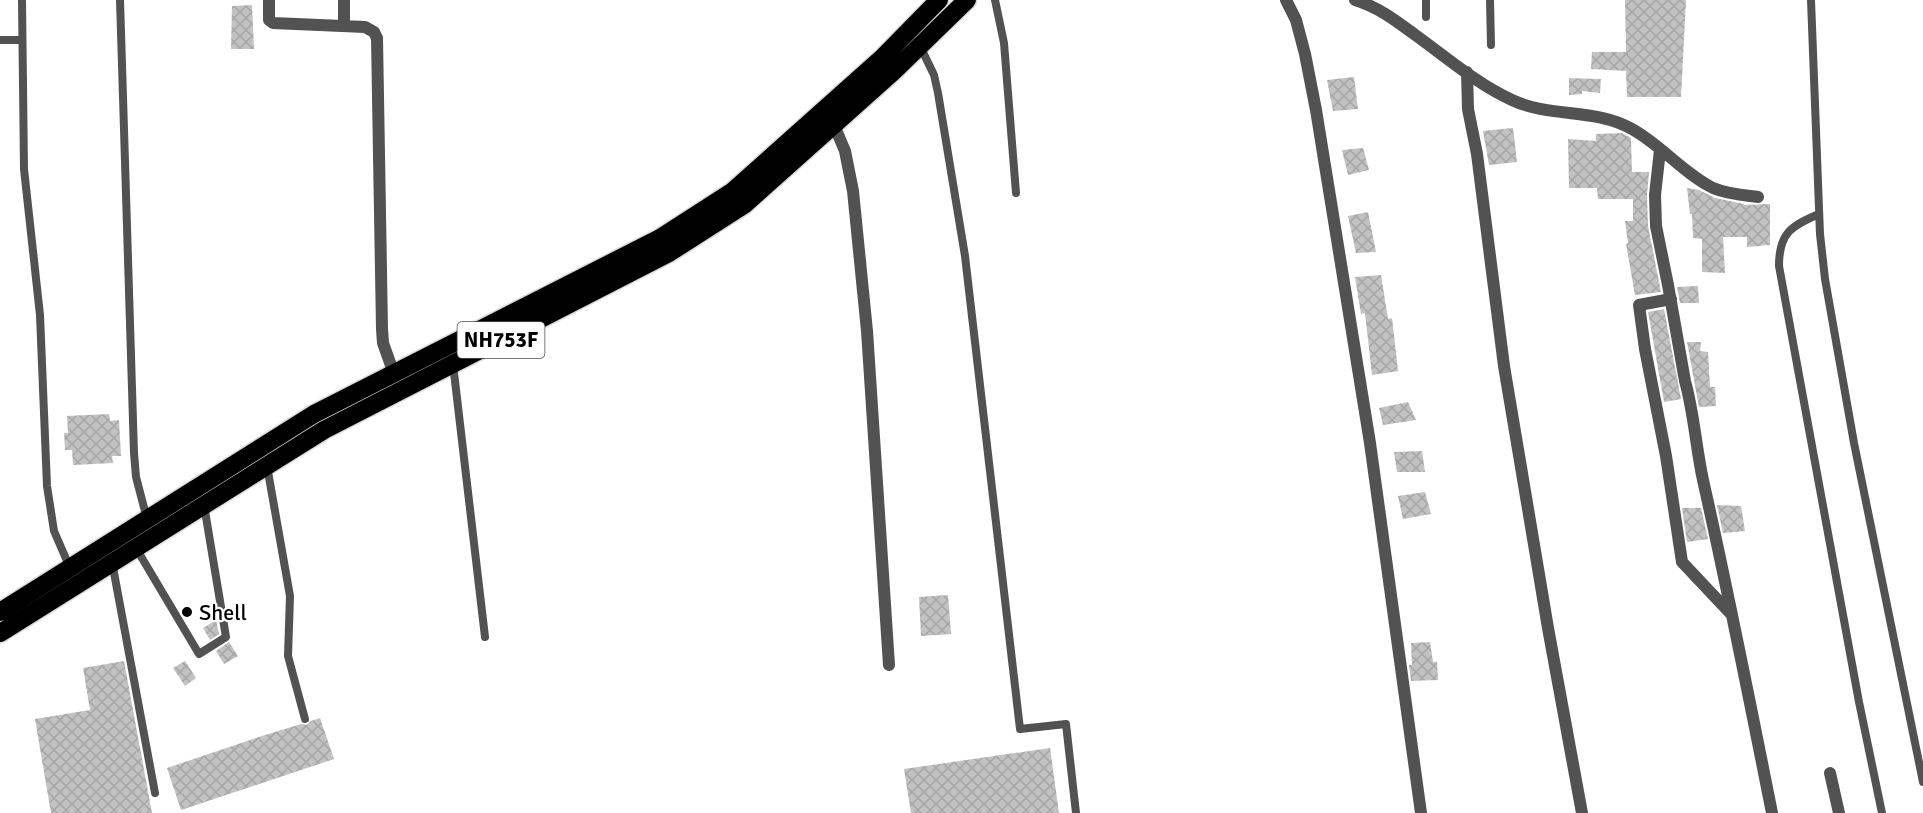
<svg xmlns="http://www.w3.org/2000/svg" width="1923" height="813" font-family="Signika,sans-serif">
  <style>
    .building { fill: url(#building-cross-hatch) }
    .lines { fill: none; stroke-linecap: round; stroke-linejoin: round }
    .highway-casing { stroke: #dbdbdb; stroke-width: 21 }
    .lane { stroke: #525252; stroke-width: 8 }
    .street { stroke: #525252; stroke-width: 12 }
    .highway { stroke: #000; stroke-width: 18 }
    .poi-dot { fill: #000; stroke: #fff; stroke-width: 2 }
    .labels { text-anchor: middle; stroke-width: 4.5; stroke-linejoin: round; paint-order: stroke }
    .shield { fill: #fff; stroke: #4c4c4c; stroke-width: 1.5 }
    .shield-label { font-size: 21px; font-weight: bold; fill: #000 }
    .poi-label { font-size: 22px; fill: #000; stroke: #fff; text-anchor: start }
  </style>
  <defs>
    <pattern id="building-cross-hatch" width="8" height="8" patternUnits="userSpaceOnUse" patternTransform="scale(1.5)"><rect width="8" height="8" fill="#c2c2c2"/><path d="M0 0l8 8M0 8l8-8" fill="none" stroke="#a5a5a5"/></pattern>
  </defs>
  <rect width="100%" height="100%" fill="#fff"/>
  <path class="building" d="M1625,0H1686L1681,97H1627L1626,71L1591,69L1592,52H1626Z
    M252,5L254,49H231L232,6Z
    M1354,77L1358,109L1333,111L1327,80Z
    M1569,78L1601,79L1600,93L1582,91V94L1569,95Z
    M1513,128L1517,162L1489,165L1483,131Z
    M1622,133L1631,138L1632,172H1649L1647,195L1648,226L1661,292L1635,295L1626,244L1628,243L1625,221H1633V199H1598L1597,188H1569L1568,139L1596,141V134Z
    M1363,148L1369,170L1348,175L1342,150Z
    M1687,188L1699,190L1715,198L1744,204V205L1770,204V245L1747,247V237H1723L1725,273L1702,272V239L1693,238L1692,214H1690Z
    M1368,212L1376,252L1356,253L1348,216Z
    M1381,275L1388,319L1392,318L1398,371L1372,375L1365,313L1361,314L1355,277Z
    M1698,286L1699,303H1680L1677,287Z
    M1664,309L1681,399L1664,402L1648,312Z
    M1687,342H1701L1700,351L1708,352L1710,387H1715L1716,406L1699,407Z
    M1408,402L1416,420L1383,425L1379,408Z
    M109,414L110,421L119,420L121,456H112L113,463L73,465L72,450H65L64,433H68L67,416Z
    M1422,451L1425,472H1397L1394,452Z
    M1425,492L1431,514L1403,519L1398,496Z
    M1717,505L1741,506L1745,531L1723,533Z
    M1682,508H1701L1708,539L1687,542Z
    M948,595L951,634L921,636L919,597Z
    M216,620L219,634L210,640L203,628Z
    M229,642L238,656L224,664L216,651Z
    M1430,642L1433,662H1437L1438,680L1411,681L1409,665H1412L1411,643Z
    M124,661L152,813H51L35,719L90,710L83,668Z
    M185,661L196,678L185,686L173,668Z
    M320,718L334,759L181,810L167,768L262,736L301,724L307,725L311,721Z
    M1050,748L1059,813H911L904,769Z"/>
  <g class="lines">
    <g class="highway-casing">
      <path id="highway" d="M0,612L314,414L660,238L733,191L882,58L939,0
        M0,633L324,430L669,253L744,205L894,71L967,0"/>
    </g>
    <path class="lane" d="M22,0L24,169L40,315L47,486L54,531L70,568
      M120,0L134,453L136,477L147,519
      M995,0L1004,43L1016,193
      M1426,0V17
      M1490,0L1491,45
      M1811,0L1820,234L1825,279L1854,443L1923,782
      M0,40H22
      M920,46L934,75L938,93L965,256L1020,729L1066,724L1076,813
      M1819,214C1791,226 1779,233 1779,266L1859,702L1882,813
      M453,364L485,637
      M267,466L290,596L288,656L305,719
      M136,548L199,654L226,637L204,505
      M112,562L155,793"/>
    <path class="street" d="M269,0V20L273,23L365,27L374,32L377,38L382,329L383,343L394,374
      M344,0V26
      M1286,0L1296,20L1305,54L1316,110L1370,443L1421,813
      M1355,0C1378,7 1395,20 1414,34C1446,57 1477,84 1512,100C1550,118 1596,108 1632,129C1661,145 1683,173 1713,188C1727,194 1743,195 1758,197
      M1467,72L1468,109L1477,154L1504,366L1548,628L1582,813
      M834,125L845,151L853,191L867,331L889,665
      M1660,150L1655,195L1656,226L1668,285L1685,381C1694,413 1696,448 1703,480C1728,591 1750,702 1772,813
      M1671,299L1639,305L1645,349L1666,456L1682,562L1731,614
      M1830,773L1839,813"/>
    <use href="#highway" class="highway"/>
  </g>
  <circle class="poi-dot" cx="187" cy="612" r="6"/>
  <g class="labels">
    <rect class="shield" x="457.5" y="322" width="87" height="36" rx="4.5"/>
    <g class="shield-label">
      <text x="501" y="347">NH753F</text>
    </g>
    <g class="poi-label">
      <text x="199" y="620">Shell</text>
    </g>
  </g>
</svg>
